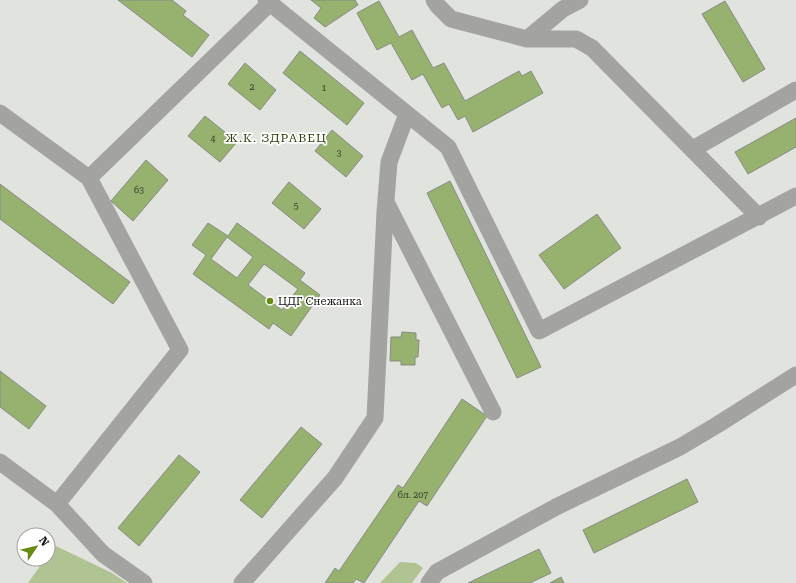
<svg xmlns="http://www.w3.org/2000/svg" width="796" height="583" font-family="'Roboto Serif',serif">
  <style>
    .green { fill: #b0c493 }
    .building { fill: #97b26e; stroke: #878a85; fill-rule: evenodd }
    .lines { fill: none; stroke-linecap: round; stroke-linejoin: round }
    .minor { stroke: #a3a4a2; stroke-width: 17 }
    .poi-dot { fill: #678c14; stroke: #fff; stroke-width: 1.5 }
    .labels { text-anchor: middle; stroke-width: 3.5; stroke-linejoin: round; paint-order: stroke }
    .number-label { font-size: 9px; fill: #333b28 }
    .poi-label { font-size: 11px; fill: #121311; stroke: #fff; text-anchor: start }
    .neighbourhood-label { font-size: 12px; letter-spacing: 1px; fill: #2e4009; stroke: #fff }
  </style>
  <rect width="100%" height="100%" fill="#e1e4de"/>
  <path class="green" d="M54,545L112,573L127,583H28L45,559H48V554Z
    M400,562L416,563L423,568L412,583H380Z"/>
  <path class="building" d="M118,0H172L186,11L183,15L209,35L192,57Z
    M311,0H355L358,5L325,27L314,18L321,8Z
    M379,1L399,37L412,30L433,68L444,63L465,101L519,71L522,76L531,71L543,93L473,132L465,116L458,120L449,104L442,108L423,74L412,80L391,43L377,50L357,13Z
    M725,1L765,69L743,82L702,14Z
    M300,51L364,103L347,125L283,73Z
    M245,63L276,90L260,110L228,84Z
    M205,116L237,142L220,162L188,136Z
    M796,118V147L748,174L735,152Z
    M332,130L363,156L346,177L315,151Z
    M146,160L168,180L133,221L111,201Z
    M450,181L541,367L517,378L427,193Z
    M289,182L321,209L304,229L272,203Z
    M0,184L130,282L113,304L0,219Z
    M597,214L621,248L564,289L539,255Z
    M208,223L228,236L237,223L305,273L300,280L320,295L291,336L273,323L269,329L193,274L206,255L192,245ZM227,237L253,257L237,278L211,259ZM264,264L298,289L282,310L248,285Z
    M402,332L416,333V340H419L418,357H415V365H401V361H390L391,337H401Z
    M0,371L46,406L29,429L0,407Z
    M462,399L487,416L427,506L419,501L364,583L356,579L353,583H325L335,568L339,571L398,485L403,488Z
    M301,427L322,444L262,518L240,500Z
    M179,455L200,472L139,546L118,528Z
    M687,479L698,502L594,553L583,530Z
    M539,549L551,573L530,583H468Z
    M561,577L564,583H550Z"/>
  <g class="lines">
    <path class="minor" d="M266,0L448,147L539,331L796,196
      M434,0L438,6L451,19L527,39H576L592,48L759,217
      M527,39L563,9L580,0
      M0,113L89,178L180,350L57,504
      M693,149L796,90
      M89,178L270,3
      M386,202L493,412
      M0,462L57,504L103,554L144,583
      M242,583L335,478L375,418L385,212L389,162L407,114
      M429,583L437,572L556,507L680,447L717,425L796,375"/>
  </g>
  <circle class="poi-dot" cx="270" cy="301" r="4"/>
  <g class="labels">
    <g class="number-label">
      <text x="252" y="90">2</text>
      <text x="324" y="91">1</text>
      <text x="213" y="142">4</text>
      <text x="339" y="156">3</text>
      <text x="139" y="193">63</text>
      <text x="296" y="209">5</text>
      <text x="413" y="498">бл. 207</text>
    </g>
    <g class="poi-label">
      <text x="278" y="305">ЦДГ Снежанка</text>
    </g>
    <g class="neighbourhood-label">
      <text x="276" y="142">Ж.К. ЗДРАВЕЦ</text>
    </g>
  </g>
  <g transform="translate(36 547) rotate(55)"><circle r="19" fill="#ffffff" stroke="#a0a1a0"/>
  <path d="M0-3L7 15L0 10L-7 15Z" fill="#678c14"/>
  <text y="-6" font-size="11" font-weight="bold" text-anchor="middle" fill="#121311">N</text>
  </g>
</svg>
